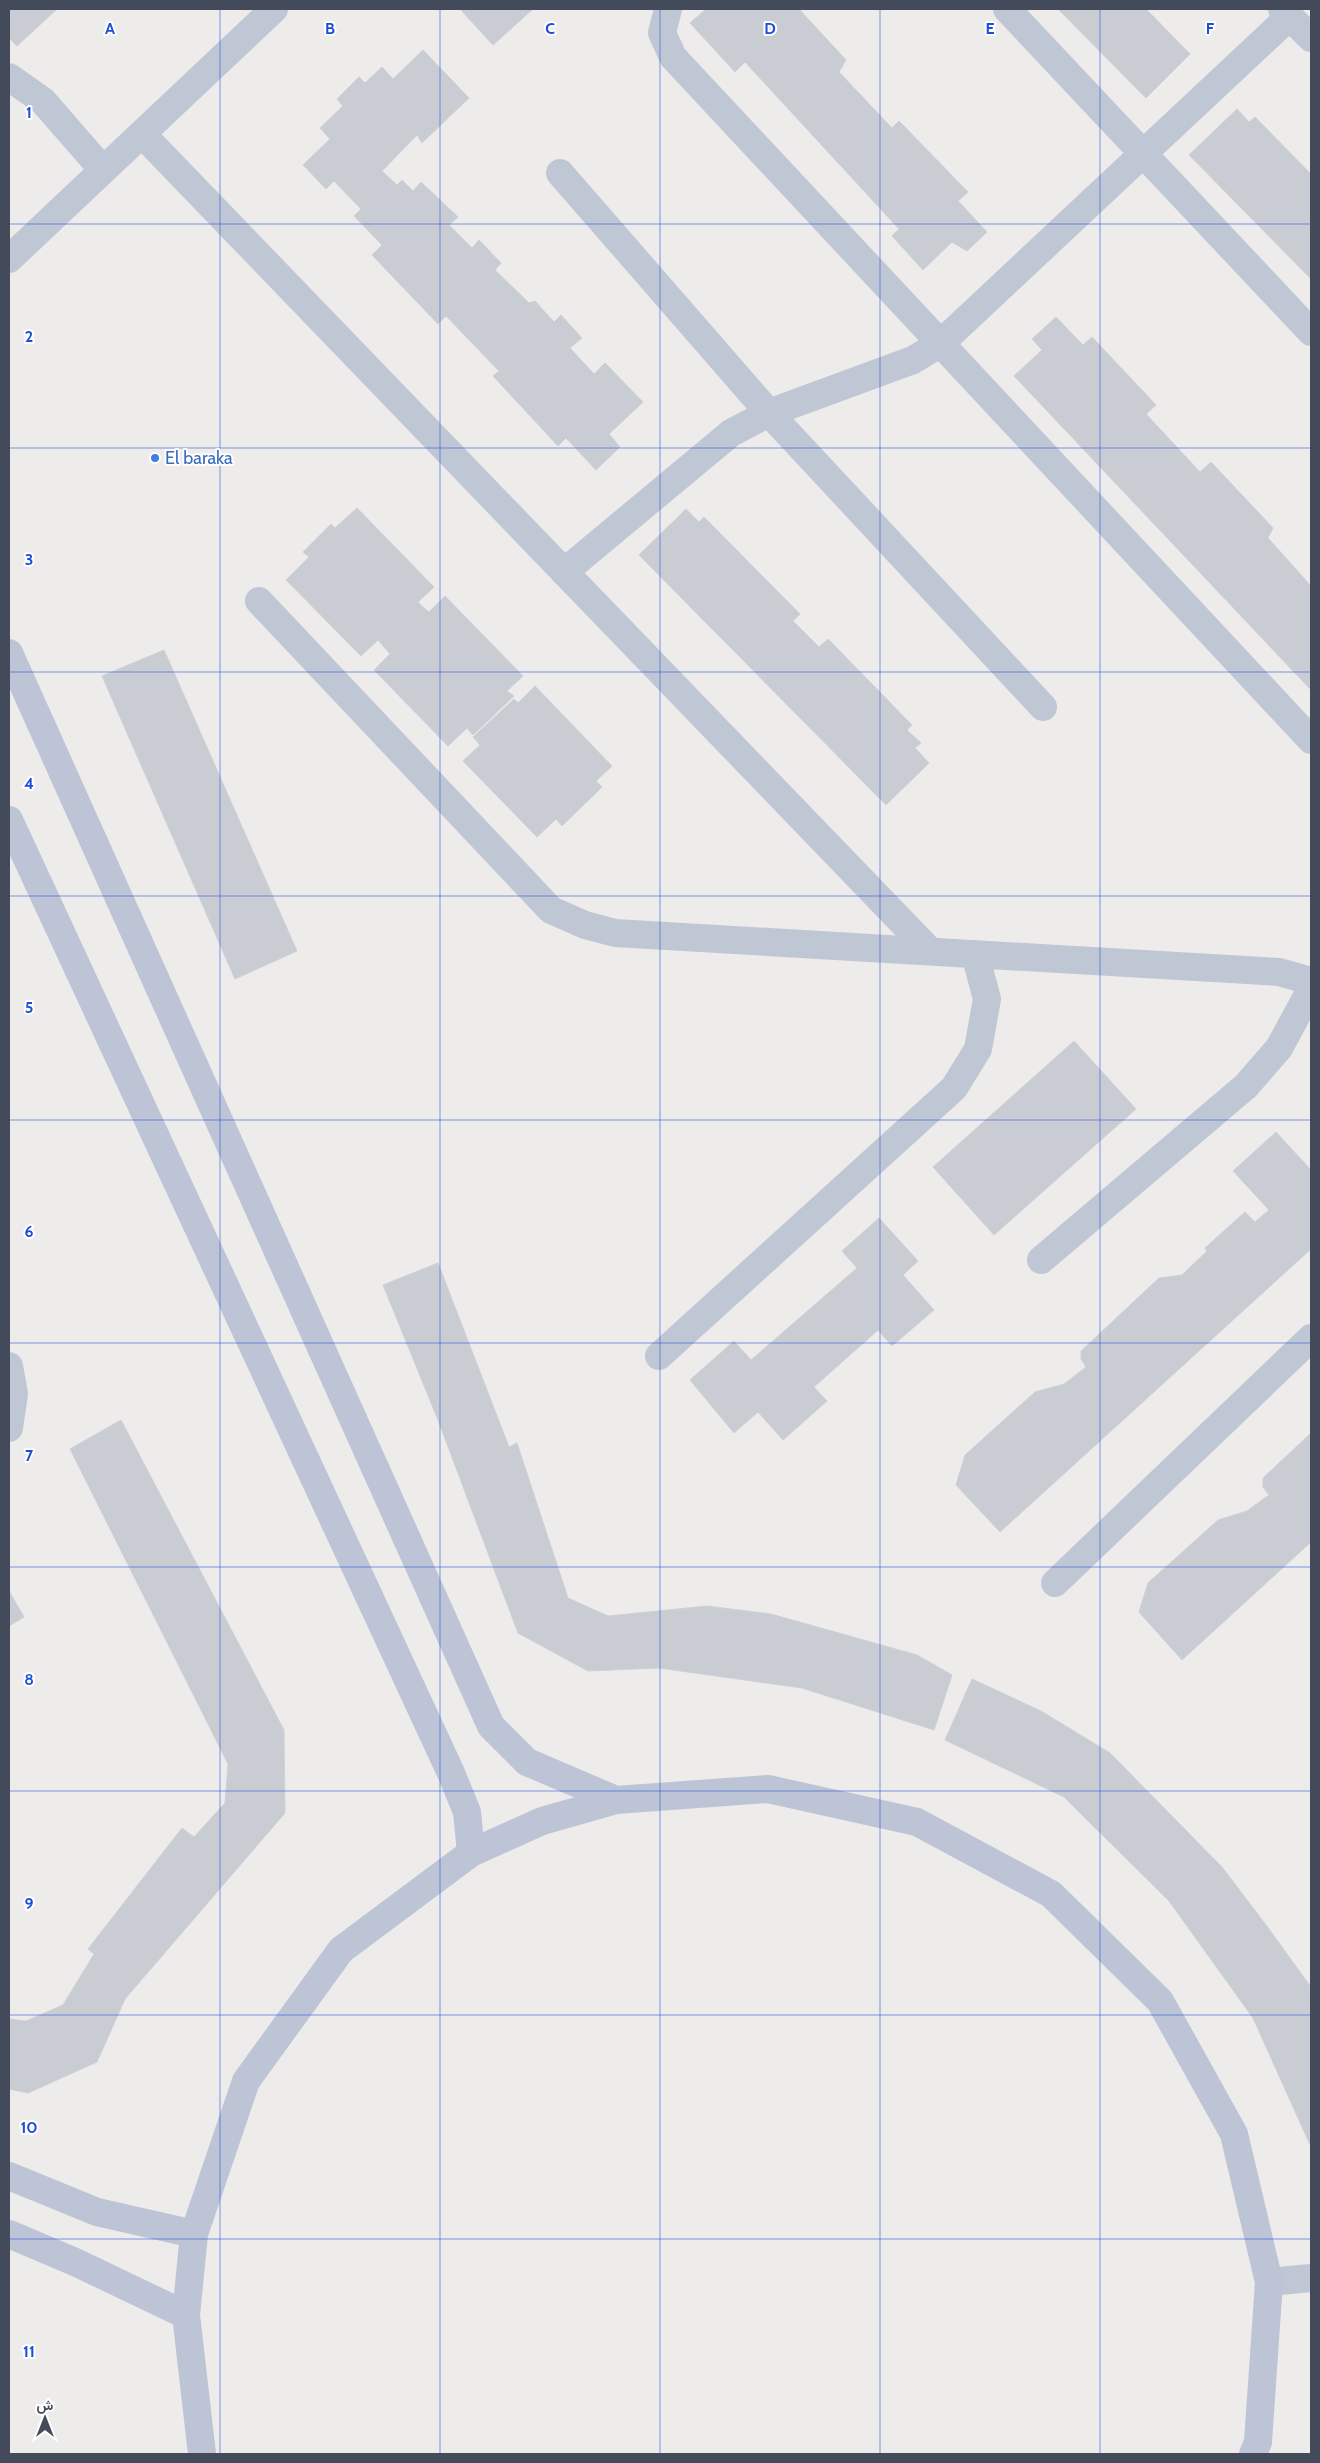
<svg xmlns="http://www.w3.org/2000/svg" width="1320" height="2463" font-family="Cabin,Vazirmatn,sans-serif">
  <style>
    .building { fill: #caccd4; stroke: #ced0d8 }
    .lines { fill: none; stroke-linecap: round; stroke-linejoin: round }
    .street { stroke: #c0c7d4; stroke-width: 28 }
    .secondary { stroke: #bcc4d6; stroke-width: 28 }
    .grid { fill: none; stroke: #1d4ed8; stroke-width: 1; stroke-opacity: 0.55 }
    .shop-dot { fill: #3f7fe0; stroke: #fff; stroke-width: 2 }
    .labels { text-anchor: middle; stroke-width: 4; stroke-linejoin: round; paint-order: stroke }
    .shop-label { font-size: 18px; fill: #366cbe; stroke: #fff; text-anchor: start }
    .grid-label { font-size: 16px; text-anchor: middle; font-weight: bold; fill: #1d4ed8; stroke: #fff; stroke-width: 4; stroke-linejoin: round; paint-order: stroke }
  </style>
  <rect width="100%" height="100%" fill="#eeebeb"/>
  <path class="building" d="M9,9H57L17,46L9,38Z
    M460,9H533L493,45Z
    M706,9H799L846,60L839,72L892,128L899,121L968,192L958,201L987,232L967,251L952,242L923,270L892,236L899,229L745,62L735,72L690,23Z
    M1058,9H1146L1190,54L1146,98Z
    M423,50L469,98L422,143L417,135L382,171L397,185L402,180L413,191L421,182L458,217L449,225L472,248L479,240L501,263L495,270L529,303L535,301L554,322L561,315L582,338L570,348L594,374L605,363L643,402L609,434L620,447L596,470L566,438L558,446L493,376L499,371L446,316L438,324L372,255L382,245L354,216L361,209L334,181L326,189L303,165L330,139L320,128L343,106L337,99L359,77L365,83L382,67L393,79Z
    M1237,109L1249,122L1255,117L1311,174V279L1189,155Z
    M1056,317L1083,345L1092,337L1156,405L1146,414L1200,472L1211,462L1273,528L1268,538L1311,586V690L1014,376L1042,350L1032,339Z
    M357,508L434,587L418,602L424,608L384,647L378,640L361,656L286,580L309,557L303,552L331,524L335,528Z
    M686,509L699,522L704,517L800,614L793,621L819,647L828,639L912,725L907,730L921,743L915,748L929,763L886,805L639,555Z
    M445,596L523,676L507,691L514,696L473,735L467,728L448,746L374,670L390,654L384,647L424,608L429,612Z
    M164,650L297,951L235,979L102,676Z
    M535,686L612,766L596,781L602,787L562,826L556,819L537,837L463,761L480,745L473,737L514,699L518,703Z
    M1074,1041L1136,1109L994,1235L933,1167Z
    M1276,1132L1311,1170V1249L1000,1532L956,1485L965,1455L1035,1392L1064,1384L1086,1367L1081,1359V1351L1159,1278L1182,1275L1207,1251L1205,1248L1245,1212L1255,1222L1269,1210L1233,1171Z
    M879,1218L918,1261L903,1275L934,1310L892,1346L878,1330L814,1387L827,1401L783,1440L758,1412L734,1433L690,1380L734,1341L751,1360L857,1268L842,1251Z
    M438,1263L509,1447L517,1443L568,1598L608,1616L707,1606L771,1614L917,1655L952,1675L934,1730L802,1688L659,1668L588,1671L518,1633L438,1420L383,1285Z
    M121,1420L284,1730L285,1813L125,1999L97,2062L28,2093L9,2089V2019L26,2021L63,2005L94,1954L88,1949L182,1828L194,1837L225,1803L228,1764L70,1449Z
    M1311,1433V1542L1182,1660L1139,1612L1148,1583L1218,1520L1247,1511L1269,1495L1263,1487V1478Z
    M9,1591L24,1617L9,1626Z
    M972,1679L1041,1711L1110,1753L1222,1867L1269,1929L1311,1987V2147L1253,2018L1169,1901L1064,1797L945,1740Z"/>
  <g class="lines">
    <path class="street" d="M668,9L662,33L673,57L1311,740
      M1007,9L1311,332
      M1282,9L1311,38
      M9,77L43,101L103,170
      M142,134L930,951
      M560,173L769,413L1043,707
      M9,259L274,9
      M564,572L731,433L769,413L913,360L941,343L1290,16
      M259,601L551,910L585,925L615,933L1279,972L1311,981
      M1041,1260L1246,1086L1279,1048L1311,989
      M659,1356L954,1088L978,1049L987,999L975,954
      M9,1366L14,1394L9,1428
      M1055,1583L1311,1338
      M1269,2282L1311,2278"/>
    <path class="secondary" d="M9,653L491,1726L527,1762L616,1800
      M9,820L451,1773L467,1812L471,1853
      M9,2176L97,2212L194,2234
      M9,2234L75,2262L186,2315
      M202,2454L186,2315L194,2234L246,2081L341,1950L471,1853L542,1821L616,1800L768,1789L917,1822L1051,1894L1160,2001L1234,2134L1269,2282L1258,2442L1253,2454"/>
  </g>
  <path class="grid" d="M220,9V2454M440,9V2454M660,9V2454M880,9V2454M1100,9V2454M9,224H1311M9,448H1311M9,672H1311M9,896H1311M9,1120H1311M9,1343H1311M9,1567H1311M9,1791H1311M9,2015H1311M9,2239H1311"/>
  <circle class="shop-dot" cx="155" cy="458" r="5"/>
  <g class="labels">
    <g class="shop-label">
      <text x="165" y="464">El baraka</text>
    </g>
  </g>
  <g class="grid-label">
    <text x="110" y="34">A</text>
    <text x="330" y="34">B</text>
    <text x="550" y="34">C</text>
    <text x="770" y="34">D</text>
    <text x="990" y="34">E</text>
    <text x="1210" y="34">F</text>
    <text x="29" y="118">1</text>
    <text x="29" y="342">2</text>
    <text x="29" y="565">3</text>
    <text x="29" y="789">4</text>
    <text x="29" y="1013">5</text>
    <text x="29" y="1237">6</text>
    <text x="29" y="1461">7</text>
    <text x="29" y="1685">8</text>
    <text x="29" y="1909">9</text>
    <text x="29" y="2133">10</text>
    <text x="29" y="2357">11</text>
  </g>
  <rect width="1320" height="2463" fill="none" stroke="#434b5a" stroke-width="20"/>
  <g transform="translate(45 2418)" stroke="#ffffff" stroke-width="4" paint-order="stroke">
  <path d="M0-4L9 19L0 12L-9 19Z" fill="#434b5a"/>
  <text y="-8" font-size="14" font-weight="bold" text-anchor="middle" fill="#434b5a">ش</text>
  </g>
</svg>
